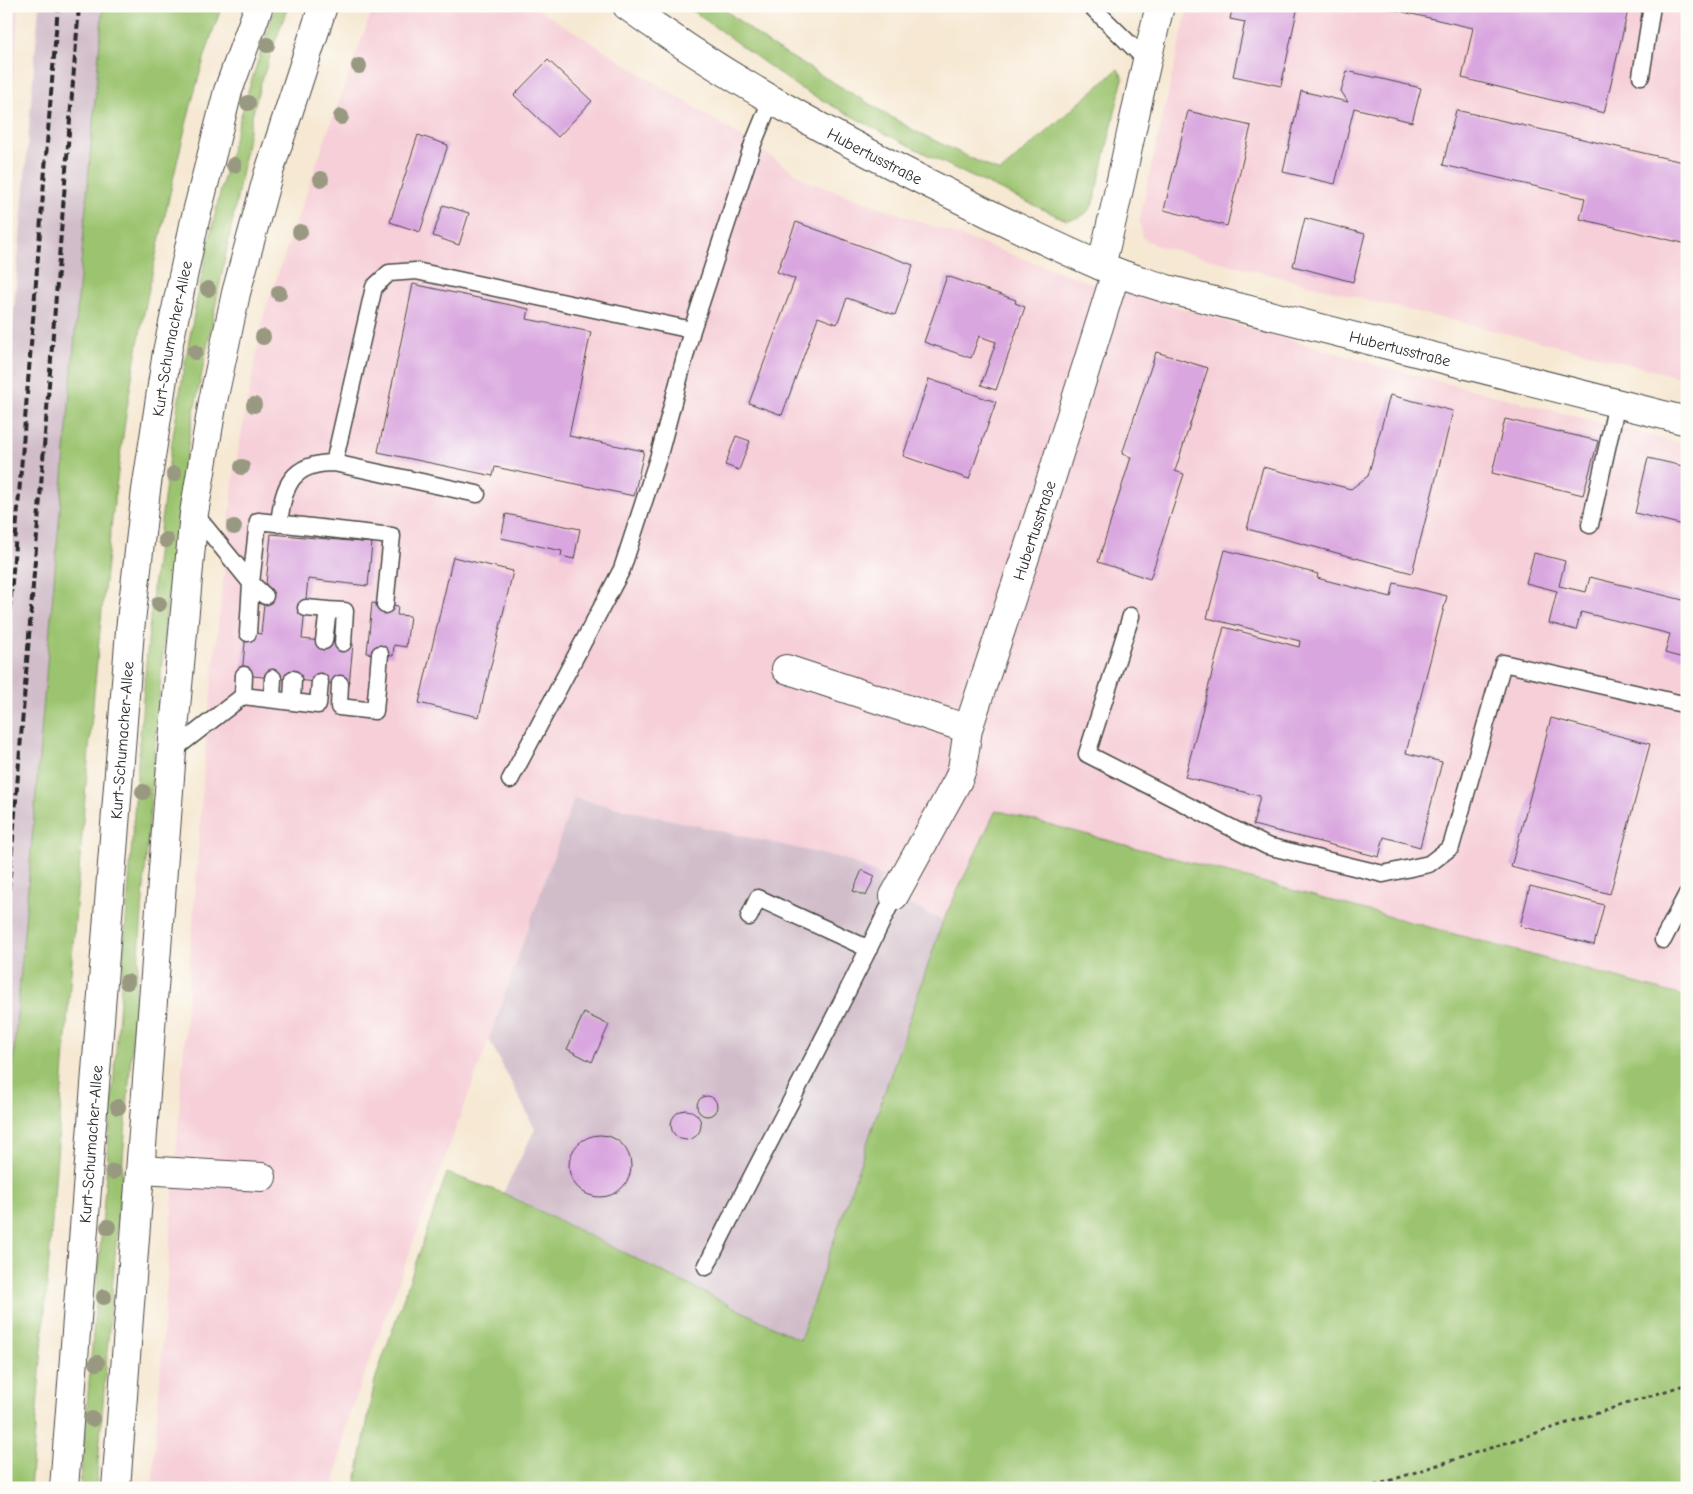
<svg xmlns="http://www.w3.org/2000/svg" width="1693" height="1494" font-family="'Comic Neue',sans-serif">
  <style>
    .built { fill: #f6cfd8 }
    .industrial { fill: #d1bdca }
    .green { fill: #9cc46f; stroke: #64784d }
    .building { fill: #d9a6df }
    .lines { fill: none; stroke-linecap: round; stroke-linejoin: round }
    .service-casing { stroke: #494744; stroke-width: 19 }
    .minor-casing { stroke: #494744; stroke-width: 30 }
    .secondary-casing { stroke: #494744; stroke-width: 30 }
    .path { stroke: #494744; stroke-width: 3; stroke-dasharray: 4 4; stroke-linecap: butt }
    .service { stroke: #fff; stroke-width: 16 }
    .minor { stroke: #fff; stroke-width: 28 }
    .secondary { stroke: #fff; stroke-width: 28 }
    .rail { stroke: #2b2b2b; stroke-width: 4; stroke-dasharray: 8 4; stroke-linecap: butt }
    .tree { fill: #999981 }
    .labels { text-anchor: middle; stroke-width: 4.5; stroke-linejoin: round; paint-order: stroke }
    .street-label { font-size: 16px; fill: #2b2b2b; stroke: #fdfcf7 }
  </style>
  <rect width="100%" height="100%" fill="#fdfcf7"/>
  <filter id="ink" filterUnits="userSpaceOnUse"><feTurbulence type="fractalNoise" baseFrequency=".02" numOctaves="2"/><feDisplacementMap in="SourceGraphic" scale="10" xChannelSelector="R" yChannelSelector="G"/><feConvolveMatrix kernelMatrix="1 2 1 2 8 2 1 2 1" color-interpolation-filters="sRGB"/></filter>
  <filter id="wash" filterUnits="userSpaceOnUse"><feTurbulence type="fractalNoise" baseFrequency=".0096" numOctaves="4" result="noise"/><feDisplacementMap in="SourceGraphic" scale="20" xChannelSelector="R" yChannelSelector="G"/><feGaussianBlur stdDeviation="1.12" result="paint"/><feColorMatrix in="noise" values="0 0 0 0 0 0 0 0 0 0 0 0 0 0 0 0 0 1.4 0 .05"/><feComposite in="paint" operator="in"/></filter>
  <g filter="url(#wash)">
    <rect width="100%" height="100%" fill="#f6e8d2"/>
    <path class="built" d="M6,6H19L6,160Z
      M374,6H533L753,144L807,181L1083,280L1380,366L1687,445V997L996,810L943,921L877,887L882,875L574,798L489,1039L346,1424L334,1488H152L206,740L234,474L264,313L332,120Z
      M1188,6H1687V379L1580,351L1407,310L1155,245L1143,238L1139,221Z"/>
    <path class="industrial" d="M39,6H103L6,1145V406Z
      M574,798L844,859L883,876L877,887L943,921L800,1340L503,1193L535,1129L489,1039Z"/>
    <path class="green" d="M103,6H222C198,69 183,136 168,202C155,258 143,315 133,371C115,478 104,585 94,693C70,957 54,1223 30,1488H6V1145Z
      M276,6H288L260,85L251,120L235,209L190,432L169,583L156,731L125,1134L96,1488H80C97,1290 113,1093 128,895C136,790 143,684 154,580C168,453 189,326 218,201C234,135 254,70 276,6Z
      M686,6H720L769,44L915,131L1000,172L1118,69L1123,78L1094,202C1087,215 1082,218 1066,220L968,175L868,125L798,87Z
      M996,810L1687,997V1488H355L375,1380L447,1173L503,1193L800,1340L943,921Z"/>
    <g id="blocks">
      <path class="building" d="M6,6H12L8,59H6Z
        M1233,6H1298L1281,86L1233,76L1245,22L1230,19Z
        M1377,6H1629L1604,113L1462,78L1473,28Z
        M548,60L592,101L558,137L514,95Z
        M1347,71L1421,88L1412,122L1354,108L1335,184L1283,172L1301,91L1348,102L1341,91Z
        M1456,110L1687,163V244L1580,219L1585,198L1443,165Z
        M1188,111L1251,126L1227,226L1164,210Z
        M418,135L448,145L420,232L390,222Z
        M443,205L469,213L459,245L433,236Z
        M1305,218L1365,234L1353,282L1293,266Z
        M796,222L913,265L895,315L847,298L837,324L818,317L782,415L749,403L795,279L777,272Z
        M947,276L1016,300L1015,303L1025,307L996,390L981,385L996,342L979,336L971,358L924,342Z
        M413,284L529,309L527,319L591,332L569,436L644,451L634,496L495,467L493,476L378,452Z
        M1156,352L1208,368L1175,471L1184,474L1150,579L1098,562L1131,457L1122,454Z
        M929,379L996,402L969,479L903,456Z
        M1390,395L1453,411L1412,573L1247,529L1263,467L1351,489L1368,476Z
        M1505,419L1598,441L1583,495L1492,473Z
        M736,436L750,441L739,470L725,465Z
        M1648,458L1687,467V526L1635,513Z
        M506,514L580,529L574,559L561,556L562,551L501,538Z
        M271,534L372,543L368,586L308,579L302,639L353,644L349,685L242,675L246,632L261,634Z
        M1225,550L1318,574L1317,578L1391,597L1394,583L1447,596L1406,753L1442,762L1420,847L1384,837L1379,857L1253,825L1260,796L1185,777L1224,627L1299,647L1300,641L1207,618Z
        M1534,553L1565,561L1559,586L1586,592L1590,577L1687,601V659L1665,653L1670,634L1581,612L1576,630L1549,623L1557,591L1526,583Z
        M453,557L513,571L479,717L419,703Z
        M372,603L398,606L397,615L410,616L406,647L394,645L393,656L367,653Z
        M1551,718L1650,744L1610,894L1511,867Z
        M862,870L875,876L866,896L853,891Z
        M1530,886L1604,905L1594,945L1520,926Z
        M584,1013L609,1025L592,1062L567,1049Z
        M697 1106a10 10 0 1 1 20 0a10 10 0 1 1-20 0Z
        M671 1125a15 15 0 1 1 30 0a15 15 0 1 1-30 0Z
        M569 1166a31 31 0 1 1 62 0a31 31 0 1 1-62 0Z"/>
    </g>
  </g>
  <g filter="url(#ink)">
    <use href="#blocks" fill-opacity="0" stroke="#494744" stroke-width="1"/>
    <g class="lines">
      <g class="service-casing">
        <path id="service" d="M1091,6L1146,60
          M1641,76L1652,6
          M477,494L334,463L374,287L389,273L416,271L692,330
          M194,513L251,583L265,596
          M279,524C283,486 291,463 334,463
          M1590,525L1617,403
          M306,608L328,610L324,641
          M328,610L345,611L343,643
          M1131,616L1087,754L1267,846L1383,874L1429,864L1451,847L1503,663L1687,705
          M248,633L251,583L258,521L392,536L385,605
          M340,684L339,707L375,711L380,654
          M243,696L244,675
          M272,698L273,678
          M292,701L293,679
          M172,751L243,696L318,705L320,682
          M510,780L622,569L659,455L692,330L753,144L771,100
          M749,917L758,898L869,949
          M1663,940L1687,894
          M706,1267C767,1143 835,1022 894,896"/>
      </g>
      <g class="minor-casing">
        <g id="minor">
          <path id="s1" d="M627,6C727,79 836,138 946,192C1001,220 1057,248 1113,271C1131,278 1149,283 1167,289L1687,421"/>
          <path d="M1101,266C1123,180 1138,92 1160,6"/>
          <path id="s2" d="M786,669L968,729L1051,479L1116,272"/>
          <path d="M894,896L958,780L962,769L968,729"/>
          <path d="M141,1170L262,1177"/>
        </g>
      </g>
      <g class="secondary-casing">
        <g id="secondary">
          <path id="s3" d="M64,1488L130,630L146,490L167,352L195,220L228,91L259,6"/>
          <path d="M116,1488L172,751L194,513L213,401L236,293L268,175L323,6"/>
        </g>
      </g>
      <path class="path" d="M1367,1488L1687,1384"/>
      <use href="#service" class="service"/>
      <use href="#minor" class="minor"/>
      <use href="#secondary" class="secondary"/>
      <path class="rail" d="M6,658L58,6
        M6,926L79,6"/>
    </g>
    <g class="tree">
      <circle cx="267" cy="45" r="8"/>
      <circle cx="359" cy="66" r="8"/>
      <circle cx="248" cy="103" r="8"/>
      <circle cx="341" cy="117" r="8"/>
      <circle cx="234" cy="165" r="8"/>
      <circle cx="321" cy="179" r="8"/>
      <circle cx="300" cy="232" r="8"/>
      <circle cx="208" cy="289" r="8"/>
      <circle cx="279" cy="293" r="8"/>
      <circle cx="263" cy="337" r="8"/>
      <circle cx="195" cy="352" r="8"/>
      <circle cx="254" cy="405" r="8"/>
      <circle cx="242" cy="467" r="8"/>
      <circle cx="174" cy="474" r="8"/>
      <circle cx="234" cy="527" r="8"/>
      <circle cx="166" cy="540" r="8"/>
      <circle cx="159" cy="604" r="8"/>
      <circle cx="143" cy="792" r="8"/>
      <circle cx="127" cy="982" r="8"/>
      <circle cx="118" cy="1107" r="8"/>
      <circle cx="113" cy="1172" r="8"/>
      <circle cx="108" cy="1227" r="8"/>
      <circle cx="104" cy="1297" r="8"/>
      <circle cx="97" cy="1363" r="8"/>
      <circle cx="92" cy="1419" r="8"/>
    </g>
  </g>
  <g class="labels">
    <g class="street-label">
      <text dy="6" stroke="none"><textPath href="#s1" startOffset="290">Hubertusstraße</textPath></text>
      <text dy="6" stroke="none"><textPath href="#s3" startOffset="1155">Kurt-Schumacher-Allee</textPath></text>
      <text dy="6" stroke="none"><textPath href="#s1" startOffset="852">Hubertusstraße</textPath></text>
      <text dy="6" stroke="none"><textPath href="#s2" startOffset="401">Hubertusstraße</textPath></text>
      <text dy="6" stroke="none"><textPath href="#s3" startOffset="750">Kurt-Schumacher-Allee</textPath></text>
      <text dy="6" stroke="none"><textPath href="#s3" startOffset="345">Kurt-Schumacher-Allee</textPath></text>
    </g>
  </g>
  <rect width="1693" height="1494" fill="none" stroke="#fdfcf7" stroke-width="25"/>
</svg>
